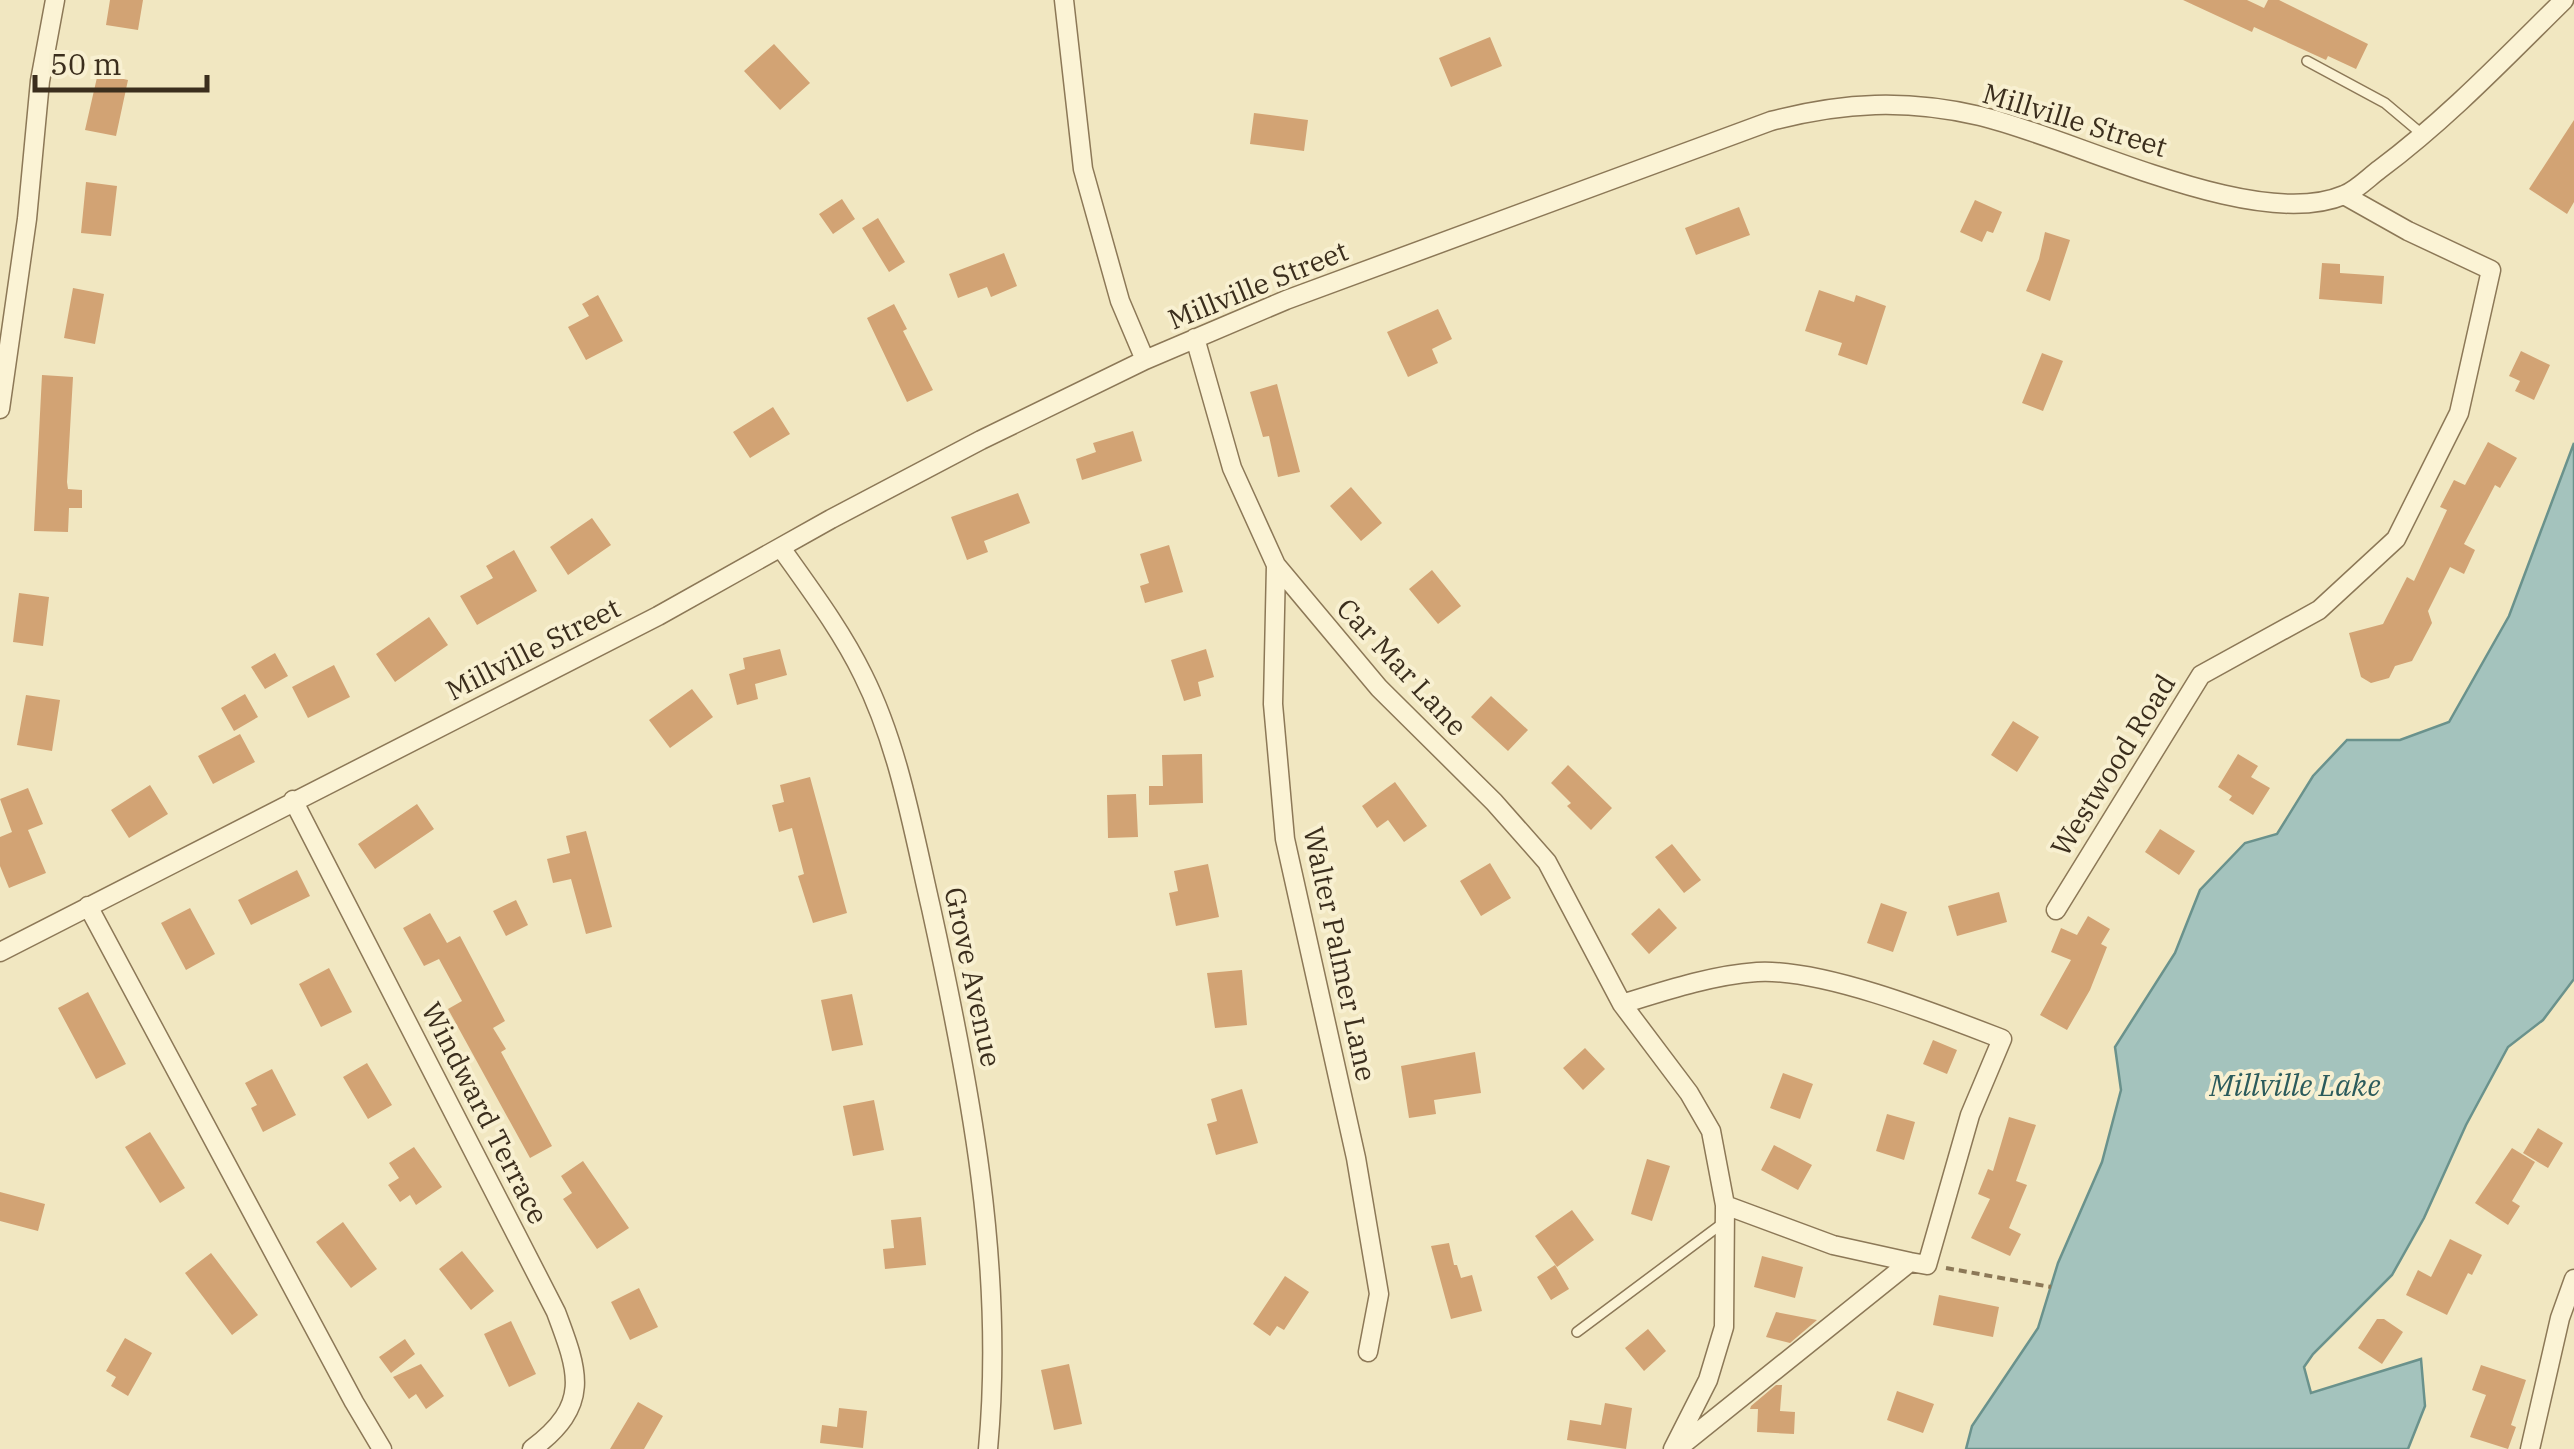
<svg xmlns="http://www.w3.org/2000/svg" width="2574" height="1449" font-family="'IBM Plex Serif',serif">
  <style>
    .water { fill: #a4c3bd; stroke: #6a928c; stroke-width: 2.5 }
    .building { fill: #d2a374 }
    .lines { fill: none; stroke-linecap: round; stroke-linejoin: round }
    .lane-casing { stroke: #8c7857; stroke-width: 12 }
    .street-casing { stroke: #8c7857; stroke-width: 21 }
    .path { stroke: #8c7857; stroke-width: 4; stroke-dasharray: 8 5; stroke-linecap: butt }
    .lane { stroke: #fbf3d5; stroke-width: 9 }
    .street { stroke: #fbf3d5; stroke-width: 18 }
    .labels { text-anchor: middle; stroke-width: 8; stroke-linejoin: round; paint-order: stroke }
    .street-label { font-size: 28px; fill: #3b2e1d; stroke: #f8f0d1 }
    .water-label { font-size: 30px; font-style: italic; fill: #2b5b5c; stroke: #f8f0d1 }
  </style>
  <rect width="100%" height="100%" fill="#f1e7c1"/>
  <path class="water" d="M2574,443V979L2543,1020L2508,1047L2466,1125L2424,1218L2392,1275L2313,1354L2304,1367L2311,1393L2421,1359L2425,1406L2408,1449H1966L1972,1426L2038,1328L2058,1263L2102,1162L2121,1090L2115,1047L2175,953L2200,890L2245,843L2277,834L2313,776L2347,740H2400L2449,722L2509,616Z"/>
  <path class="building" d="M110,0H143L138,30L106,25Z
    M2183,0H2247L2264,8L2268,0H2279L2368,44L2356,69L2328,56L2326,60L2254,27L2252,32Z
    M1490,37L1502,66L1451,87L1439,58Z
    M774,44L810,83L780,110L744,71Z
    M98,73L128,80L116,136L85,130Z
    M1254,113L1308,120L1304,151L1250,144Z
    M2574,120V202L2567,214L2529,189Z
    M86,182L117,186L111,236L81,233Z
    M842,199L855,219L833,234L819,214Z
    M1975,200L2002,212L1993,233L1987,231L1982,242L1960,232Z
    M1739,207L1750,235L1696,255L1685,228Z
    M878,218L905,262L889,272L862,228Z
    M2045,232L2070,240L2050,301L2026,291L2039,259Z
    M1004,253L1017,286L991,297L987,287L958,298L949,274Z
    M2322,263L2340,264V273L2384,276L2382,304L2319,299Z
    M73,288L104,294L95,344L64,338Z
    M1819,290L1854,302L1856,295L1886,306L1867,365L1838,355L1842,343L1805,331Z
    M598,295L623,341L586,360L568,327L589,316L582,304Z
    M894,304L907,329L903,331L933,390L907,402L867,318Z
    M1438,309L1452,339L1432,349L1438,363L1408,377L1387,332Z
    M2521,351L2550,365L2534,400L2515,391L2520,381L2509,376Z
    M2042,353L2063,361L2043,411L2022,403Z
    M42,375L73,377L67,482L68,489L82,490V508H69L68,532L34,531Z
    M1277,384L1300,472L1278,477L1269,436L1263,437L1250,392Z
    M773,407L790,434L750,458L733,432Z
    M1133,431L1142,461L1082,480L1076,459L1096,452L1093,443Z
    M2488,442L2517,458L2500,488L2495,485L2464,544L2475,550L2464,574L2450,567L2428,611L2432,623L2412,661L2395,666L2389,678L2371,683L2361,677L2349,633L2383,624L2407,577L2414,581L2447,510L2440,507L2454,480L2465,485Z
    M1351,487L1382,523L1361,541L1330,506Z
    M1018,493L1030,523L984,541L988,552L967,560L951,517Z
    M592,518L611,545L568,575L550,547Z
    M1169,545L1183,592L1145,603L1140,586L1149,583L1140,554Z
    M514,550L537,591L477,625L460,596L493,578L486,566Z
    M1432,570L1461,606L1438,624L1409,589Z
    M19,593L49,597L43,646L13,642Z
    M429,617L448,645L395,682L376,654Z
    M780,649L787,675L755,684L758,699L737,705L729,674L745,669L743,658Z
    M1206,649L1214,677L1198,682L1201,696L1184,701L1171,660Z
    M275,653L288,676L265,689L251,667Z
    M334,665L350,697L308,718L292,687Z
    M692,689L713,717L670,748L649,720Z
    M245,694L258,717L234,731L221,708Z
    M26,695L60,700L52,751L17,745Z
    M1491,696L1528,730L1508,751L1471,717Z
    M2013,721L2039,737L2017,772L1991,755Z
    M240,734L255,762L213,784L198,756Z
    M1202,754L1203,803L1149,805V786H1163L1162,755Z
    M2238,754L2258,766L2251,777L2270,788L2253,815L2229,800L2232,796L2218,787Z
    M1568,765L1612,808L1591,830L1567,806L1571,803L1551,783Z
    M810,777L847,913L813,923L798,876L804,874L792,828L779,832L772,805L784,802L780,785Z
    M1395,782L1427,826L1404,842L1388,820L1377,828L1362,806Z
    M150,785L168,814L129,838L111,810Z
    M28,788L43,824L28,830L46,873L9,888L0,866V837L12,832L0,799Z
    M1136,794L1138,837L1108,838L1107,795Z
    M417,804L434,829L375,869L358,844Z
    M2160,829L2195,851L2179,875L2145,852Z
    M586,831L612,927L586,934L571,879L553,883L547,859L570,853L566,836Z
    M1672,844L1701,880L1684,893L1655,857Z
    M1490,863L1511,898L1481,916L1460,881Z
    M1208,864L1219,917L1176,926L1169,893L1178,891L1174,871Z
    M297,870L310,896L251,925L238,900Z
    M1999,892L2007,922L1957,936L1948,906Z
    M516,900L528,925L506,936L493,911Z
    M1881,903L1907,912L1893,952L1867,943Z
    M190,908L215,954L186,970L161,923Z
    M1659,908L1677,928L1649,954L1631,934Z
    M430,913L447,943L460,936L505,1021L493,1028L506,1049L501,1052L552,1146L530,1158L448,1009L462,1001L439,959L424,966L403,928Z
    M2088,916L2110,929L2101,944L2107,947L2090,990L2067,1030L2040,1015L2071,960L2051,952L2061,928L2077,935Z
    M329,968L352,1012L321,1027L299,984Z
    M1242,970L1247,1025L1215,1028L1207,973Z
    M88,992L126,1064L96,1079L58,1008Z
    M852,994L863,1045L832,1051L821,1000Z
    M1933,1040L1957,1050L1947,1074L1923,1064Z
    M1585,1048L1605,1069L1583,1090L1563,1068Z
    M1475,1052L1481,1093L1434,1100L1436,1114L1409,1118L1401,1066Z
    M367,1063L392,1105L368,1119L343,1077Z
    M272,1069L296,1115L263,1132L251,1108L257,1105L245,1083Z
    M1783,1073L1813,1084L1800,1119L1770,1108Z
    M1242,1089L1258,1143L1216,1155L1207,1124L1217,1121L1211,1099Z
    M874,1100L884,1150L853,1156L843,1106Z
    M1887,1114L1915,1122L1904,1160L1876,1151Z
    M2009,1117L2036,1125L2016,1181L2027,1185L2009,1228L2021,1234L2010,1256L1971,1238L1990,1199L1978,1194L1988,1169L1993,1171Z
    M2538,1128L2563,1143L2548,1168L2523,1153Z
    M150,1132L185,1188L160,1203L125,1147Z
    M1774,1145L1812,1165L1798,1190L1761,1170Z
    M414,1147L442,1187L416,1205L410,1195L400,1202L388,1185L399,1178L389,1163Z
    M2512,1148L2535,1162L2512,1201L2520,1206L2508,1225L2475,1203Z
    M1647,1159L1670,1166L1652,1221L1631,1214Z
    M583,1161L629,1228L597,1249L563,1199L572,1193L561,1176Z
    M0,1192L45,1204L38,1231L0,1221Z
    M1572,1210L1594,1240L1557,1267L1535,1236Z
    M921,1217L926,1265L885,1269L883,1249L894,1248L891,1220Z
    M343,1222L377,1269L351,1288L316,1242Z
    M2450,1239L2482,1255L2472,1275L2468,1273L2447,1315L2406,1295L2418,1270L2431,1277Z
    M1449,1243L1454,1265H1457L1461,1278L1472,1275L1482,1311L1451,1319L1431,1246Z
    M462,1251L494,1291L471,1310L439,1269Z
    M211,1253L258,1315L232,1335L185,1273Z
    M1762,1256L1803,1267L1795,1298L1754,1287Z
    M1555,1265L1569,1289L1551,1300L1537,1277Z
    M1285,1276L1309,1292L1284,1330L1277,1326L1270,1336L1253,1324Z
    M639,1288L658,1327L630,1340L611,1302Z
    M1939,1295L1999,1307L1993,1337L1933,1325Z
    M1776,1312L1817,1320L1790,1343L1766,1337Z
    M2377,1319H2384L2403,1332L2382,1364L2358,1348Z
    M511,1321L536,1374L509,1387L484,1334Z
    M1648,1329L1666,1351L1644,1371L1625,1348Z
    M125,1338L152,1353L128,1396L111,1386L116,1377L106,1371Z
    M405,1339L415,1354L391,1373L379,1357Z
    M421,1364L444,1396L426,1409L416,1394L409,1399L393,1377Z
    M1069,1364L1082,1424L1054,1430L1041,1370Z
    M2481,1365L2526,1380L2511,1425L2516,1427L2508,1449L2470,1437L2486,1395L2472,1390Z
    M1776,1385H1782L1780,1411L1795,1412L1794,1434L1757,1432L1758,1409H1750L1751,1406Z
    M1897,1391L1934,1404L1923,1433L1887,1420Z
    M638,1402L663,1416L644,1449H610Z
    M1605,1403L1632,1408L1626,1449L1567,1440L1570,1420L1601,1425Z
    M839,1408L867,1411L863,1448L820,1443L822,1425L837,1427Z"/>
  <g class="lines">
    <g class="lane-casing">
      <path id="lane" d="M2307,61L2385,103L2423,135
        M1577,1332L1723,1223"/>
    </g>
    <g class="street-casing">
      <path id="street" d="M1064,0L1083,169L1120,301L1145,360
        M1195,338L1232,468L1276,565L1379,688L1494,802L1547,862L1622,1004L1689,1093L1711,1131L1725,1205L1724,1327L1708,1380L1673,1449
        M0,409L27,219L40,81L55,0
        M781,548C810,589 841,630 863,675C899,747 913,830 931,908C970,1086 1005,1266 988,1449
        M1276,565L1273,704L1285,839L1356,1158L1379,1294L1368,1352
        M293,800L556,1312C579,1373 591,1405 532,1449
        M88,906L354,1402L382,1449
        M2056,910L2201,675L2319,610L2396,539L2459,413L2491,270L2408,231L2344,195
        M0,952L658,616L831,519L981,440L1145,360L1286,300L1771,121C1844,102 1906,99 1980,116C2074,138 2255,233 2344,195C2357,190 2369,177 2380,169C2447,119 2505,58 2564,0
        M1622,1004C1664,991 1712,975 1757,972C1822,968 1940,1015 2002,1039L1970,1115L1927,1265L1910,1262L1677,1449
        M1725,1205L1833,1245L1910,1262
        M2530,1449L2560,1318L2574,1279"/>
    </g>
    <path class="path" d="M1946,1268L2051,1287"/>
    <use href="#lane" class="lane"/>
    <use href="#street" class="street"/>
  </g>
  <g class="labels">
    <g class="street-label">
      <text transform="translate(2075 120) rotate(17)" y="10">Millville Street</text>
      <text transform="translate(1258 285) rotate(-22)" y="10">Millville Street</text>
      <text transform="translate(533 649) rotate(-27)" y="10">Millville Street</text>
      <text transform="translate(1402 667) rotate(47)" y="10">Car Mar Lane</text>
      <text transform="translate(2113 765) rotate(-58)" y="10">Westwood Road</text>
      <text transform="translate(1340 954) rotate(78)" y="10">Walter Palmer Lane</text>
      <text transform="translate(973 977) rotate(78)" y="10">Grove Avenue</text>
      <text transform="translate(485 1113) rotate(63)" y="10">Windward Terrace</text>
    </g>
    <g class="water-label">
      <text x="2295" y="1096">Millville Lake</text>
    </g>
  </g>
  <path d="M35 75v15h172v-15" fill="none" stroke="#3b2e1d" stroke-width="5"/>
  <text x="50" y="75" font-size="30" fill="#3b2e1d" stroke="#f8f0d1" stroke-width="8" paint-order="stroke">50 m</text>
</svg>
